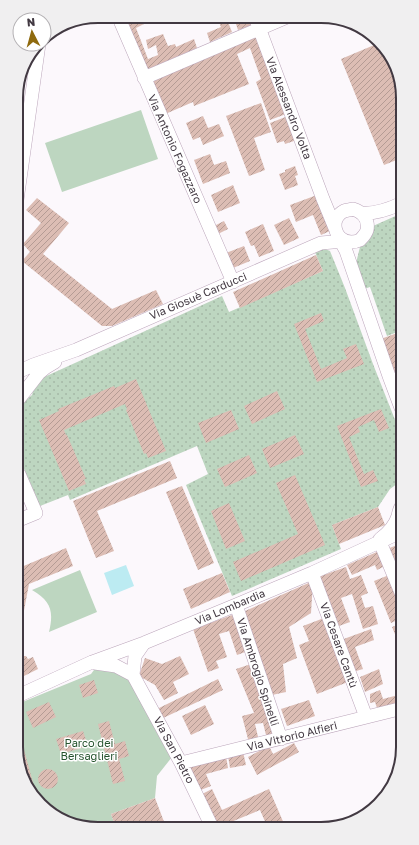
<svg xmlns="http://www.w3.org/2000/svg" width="419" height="845" font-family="'Golos Text',sans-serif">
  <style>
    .green { fill: #bdd6c0 }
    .garden { fill: url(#garden-dots) }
    .water { fill: #bcebf2 }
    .building { fill: url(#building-hatch) }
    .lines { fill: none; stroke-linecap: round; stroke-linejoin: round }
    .minor-casing { stroke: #bca6bb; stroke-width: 14 }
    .minor { stroke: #fff; stroke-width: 13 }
    .labels { text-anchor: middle; stroke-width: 3; stroke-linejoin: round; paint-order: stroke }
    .street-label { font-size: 11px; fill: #423942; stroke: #fff }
    .park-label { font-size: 11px; fill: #26542f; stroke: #fff }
    .rim { fill: none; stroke: #423942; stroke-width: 2 }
  </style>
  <defs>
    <pattern id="garden-dots" width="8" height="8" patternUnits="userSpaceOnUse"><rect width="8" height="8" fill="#bdd6c0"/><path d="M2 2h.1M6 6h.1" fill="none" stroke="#a4b8a6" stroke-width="1.8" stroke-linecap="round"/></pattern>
    <pattern id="building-hatch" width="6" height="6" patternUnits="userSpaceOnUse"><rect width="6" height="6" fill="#dcbdb4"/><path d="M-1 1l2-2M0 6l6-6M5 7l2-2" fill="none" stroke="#b49b94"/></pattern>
  </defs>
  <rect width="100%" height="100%" fill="#fcf8fc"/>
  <path class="green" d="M141,110L158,159L62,192L45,143Z
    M80,570L97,612L49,632C54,611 51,601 32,590Z
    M106,669L124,675L131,682L172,757L157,776L155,798L111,814L116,828H87L44,809L20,773V703L91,674L94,670Z"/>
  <path class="garden" d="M400,214V331L387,336L370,287L364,289L356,263L361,243L373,226Z
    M325,249L330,251L345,288L373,364L401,435V481L390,489L378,507L332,525L341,549L232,596L186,485L208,474L197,446L70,500L68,495L40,506L19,457L18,410L25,401L32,395L33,391L39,381L42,378L222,296L229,312L323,271L314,250Z"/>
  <path class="water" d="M126,565L134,586L112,595L104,573Z"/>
  <path class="building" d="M142,16H170L156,22L154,19L136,28L148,59L158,55L156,45L148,49L146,40L163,34L168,46L175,44L176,47L194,39L197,48L144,71L123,24Z
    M217,17H226L232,32L210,42L207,33L221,27Z
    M238,17H249L252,25L238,30L235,21L239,19Z
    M256,34L286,114L270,120L256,82L261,79L250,48L237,54L249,84L194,106L193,102L163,115L148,80Z
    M379,43L399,72V159L384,165L341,59Z
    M24,62L29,63L26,77L20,76Z
    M261,103L271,132L254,138L265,170L249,176L226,116Z
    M22,106L18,138H17V107Z
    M203,116L208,128L219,124L224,136L203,145L200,137L193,140L186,123Z
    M288,116L297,140L285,144L284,141L277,143L270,123Z
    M210,154L214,165L226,161L230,173L203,184L194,160Z
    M295,166L298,175L295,176L298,185L285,190L279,174L285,172V170Z
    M233,185L240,203L218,212L211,195Z
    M317,195L330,231L321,235L313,215L296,222L290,205Z
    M37,198L69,223L43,254L112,309L156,290L163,304L112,326H102L22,261L30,252L23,244L41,223L26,210Z
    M289,218L299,238L284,245L274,225Z
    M224,221L228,229L216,235L212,227Z
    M263,224L274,251L259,257L254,245L251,246L245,232Z
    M244,246L250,261L233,268L226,253Z
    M316,255L323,271L240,308L233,292Z
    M321,313L324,321L305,329L321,369L347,358L343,349L356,344L364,364L317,382L294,324Z
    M400,332V342L395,344L400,359L401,397L378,340Z
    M136,379L166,451L148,458L146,453L144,454L126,410L127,409L125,404L64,430L66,435H67L86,479H84L86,484L69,491L39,420L59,411L58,409L114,386L115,388Z
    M277,391L285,409L252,424L244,406Z
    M381,409L389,428L379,432L374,420L358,427L360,432L349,437L364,474L373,470L378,481L361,487L337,426Z
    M231,410L239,429L206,443L198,423Z
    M295,435L304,454L270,468L262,449Z
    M249,455L257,473L225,487L217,469Z
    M170,461L177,478L97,511L114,551L96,558L73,501Z
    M295,475L325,545L241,581L233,562L298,534L276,483Z
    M182,486L214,563L198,570L166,492Z
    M229,503L245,541L226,549L211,511Z
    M378,507L385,525L339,544L332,525Z
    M402,543V583L387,549Z
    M66,548L73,566L29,584L20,632L19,568Z
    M379,551L385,566L377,570L375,565L352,575L347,565Z
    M346,567L350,579L361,575L368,593L361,596L365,608L373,606L378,624L363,629L352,594L341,598L350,622L339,626L330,602L328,603L318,577Z
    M222,573L230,592L191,609L183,589Z
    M389,575L402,607V618L391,623L374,581Z
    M313,581L311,613L289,627L297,658L283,664L286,692L272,695L245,611Z
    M235,614L248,651L237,655L229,631L219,634L227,657L216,661L219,668L208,672L193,629Z
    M324,618L348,682L317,694L299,645L309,641L303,626Z
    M402,623V651L392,627Z
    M371,629L374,640L355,647L363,669L353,672L341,640Z
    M20,656H26L28,659L33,657L38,669L20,678Z
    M180,656L189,674L173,682L178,693L164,700L155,685L139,676L145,658L162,664Z
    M251,664L277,737L267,739L263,723L255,724L259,741L249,743L242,716L254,713L236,669Z
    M379,669L383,684L365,692L360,677Z
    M218,679L223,690L161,719L157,709Z
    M94,680L98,693L83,698L79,685Z
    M380,690L383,699L402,694L403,704L378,711L375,702L370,703V694Z
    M309,700L315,716L287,726L281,709Z
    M49,702L56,717L33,728L26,712Z
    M205,705L214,724L191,735L182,716Z
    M109,721L115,744L125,741L129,756L119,759L125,781L113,784L98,724Z
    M83,731L88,746L61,754L56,739Z
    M294,743L299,752L257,775L248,757L269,746L273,754Z
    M24,750L37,797H36L20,773V751Z
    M243,752L246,765L230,768L228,756Z
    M226,756L228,768L206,774L211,786L198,791L186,767Z
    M38 779a10 10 0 1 1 20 0a10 10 0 1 1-20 0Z
    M212,789L222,810L269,789L285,826H267L260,810L231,822L233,826L214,827L200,795Z
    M155,798L166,827L116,828L111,814Z"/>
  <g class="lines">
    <g class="minor-casing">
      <path id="minor" d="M118,16L233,282
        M255,17L323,199L335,228
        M144,78L287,17
        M17,200L39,44
        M353,209C363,212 369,220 367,230C366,234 363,237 360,240C356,242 355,242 351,242C334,241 329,219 344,211C347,210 350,210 353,209Z
        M362,213C375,214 387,210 400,204
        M339,238L346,251L389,376L401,408
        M18,372L33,365L76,350L314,246L321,243L344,241
        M18,400L39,373L45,368L55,362
        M19,474L36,513L19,520
        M380,539C388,533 395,526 398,516C399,512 399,510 401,507
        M380,542L402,595
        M312,573L366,717
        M236,605L281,739
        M95,663L116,666L133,675L181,763L212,827
        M133,675L135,656L144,643
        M20,695L92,662L144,643L236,605L312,573L401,532
        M181,763L403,708"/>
    </g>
    <use href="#minor" class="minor"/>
  </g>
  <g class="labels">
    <g class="street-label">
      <text transform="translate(289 108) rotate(69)" y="4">Via Alessandro Volta</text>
      <text transform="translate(175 149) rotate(66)" y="4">Via Antonio Fogazzaro</text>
      <text transform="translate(198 296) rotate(-23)" y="4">Via Giosuè Carducci</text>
      <text transform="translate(230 607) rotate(-23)" y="4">Via Lombardia</text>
      <text transform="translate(339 645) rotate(70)" y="4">Via Cesare Cantù</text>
      <text transform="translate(258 672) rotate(72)" y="4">Via Ambrogio Spinelli</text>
      <text transform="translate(292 736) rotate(-14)" y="4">Via Vittorio Alfieri</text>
      <text transform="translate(174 750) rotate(62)" y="4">Via San Pietro</text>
    </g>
    <g class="park-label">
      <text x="89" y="747">Parco dei<tspan x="89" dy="13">Bersaglieri</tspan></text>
    </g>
  </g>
  <path d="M0 0H419V845H0ZM98 23H321A75 75 0 0 1 396 98V747A75 75 0 0 1 321 822H98A75 75 0 0 1 23 747V98A75 75 0 0 1 98 23Z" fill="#f0eff0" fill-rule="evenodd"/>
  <path class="rim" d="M98 23H321A75 75 0 0 1 396 98V747A75 75 0 0 1 321 822H98A75 75 0 0 1 23 747V98A75 75 0 0 1 98 23Z"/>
  <g transform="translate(32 32) rotate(354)"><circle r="19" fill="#ffffff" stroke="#b3b0b3"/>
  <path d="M0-3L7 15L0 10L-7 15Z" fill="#8f6a0e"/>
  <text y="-6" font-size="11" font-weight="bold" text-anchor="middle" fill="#423942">N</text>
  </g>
</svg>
